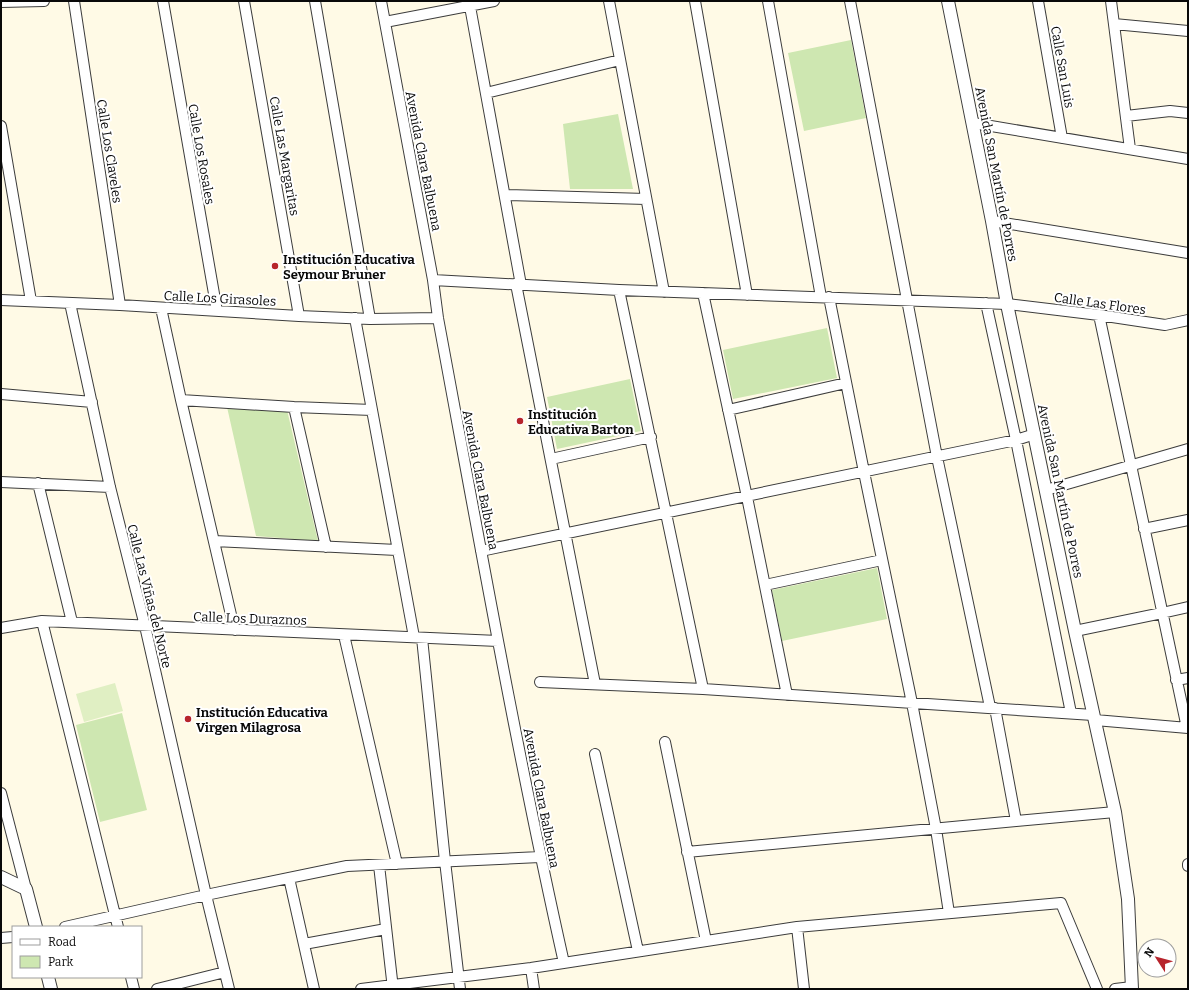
<svg xmlns="http://www.w3.org/2000/svg" width="1189" height="990" font-family="Bitter,serif">
  <style>
    .green { fill: #cee7b1 }
    .pitch { fill: #e0efc3 }
    .lines { fill: none; stroke-linecap: round; stroke-linejoin: round }
    .minor-casing { stroke: #3c3c3c; stroke-width: 12 }
    .tertiary-casing { stroke: #3c3c3c; stroke-width: 14 }
    .minor { stroke: #fff; stroke-width: 10 }
    .tertiary { stroke: #fff; stroke-width: 12 }
    .poi-dot { fill: #b7242c; stroke: #fff; stroke-width: 1.5 }
    .labels { text-anchor: middle; stroke-width: 4; stroke-linejoin: round; paint-order: stroke }
    .street-label { font-size: 13px; fill: #090909; stroke: #fff }
    .poi-label { font-size: 13px; font-weight: bold; fill: #090909; stroke: #fff; text-anchor: start }
  </style>
  <rect width="100%" height="100%" fill="#fffae6"/>
  <path class="green" d="M851,40L866,118L804,131L788,53Z
    M618,114L633,189H570L563,124Z
    M827,328L837,378L733,399L723,350Z
    M630,379L641,431L557,449L547,397Z
    M227,407L287,410L318,541L256,536Z
    M877,568L887,619L782,641L772,590Z
    M122,713L147,810L100,822L76,725Z"/>
  <path class="pitch" d="M115,683L123,711L84,722L76,694Z"/>
  <g class="lines">
    <g class="minor-casing">
      <path id="minor" d="M74,1L120,305
        M163,1L217,311
        M244,1L299,316
        M315,1L370,319
        M381,1L433,280L438,318C478,533 516,749 564,963
        M469,1L521,285
        M609,1L664,292
        M695,1L747,295
        M768,1L821,297
        M850,1L937,457L990,707
        M1038,1L1062,138
        M1111,1L1130,149
        M1,2L44,1
        M385,22L494,1
        M1114,24L1188,31
        M486,93L620,60
        M1126,116L1170,111L1188,113
        M973,123L1188,159
        M1,126L31,301
        M505,195L646,199
        M992,221L1188,253
        M433,280L619,290L1007,304L1099,315L1165,325L1188,320
        M516,284L595,684
        M619,290L703,689
        M703,293L747,497L787,695
        M829,297L864,472L912,703L936,829L949,913
        M1,300L120,305L299,316L370,319L438,318
        M70,303L110,487L145,626L206,895L229,989
        M986,303L1016,440L1071,713
        M161,308L181,400L232,619L235,630
        M1099,315L1187,728
        M355,318L414,637
        M1,394L92,402
        M181,400L294,407L372,410
        M294,407L326,547
        M728,410L846,383
        M551,459L651,437
        M1,482L110,487
        M38,483L72,622
        M1046,490L1188,449
        M1144,529L1188,520
        M214,541L397,550
        M481,551L1016,440L1035,434
        M765,585L882,560
        M42,621L118,927
        M1,628L42,621L498,641
        M1075,631L1162,613L1188,607
        M344,635L397,864
        M422,638L445,861L460,989
        M1176,680L1188,678
        M540,682L703,689L1093,715
        M995,708L1016,821
        M1095,720L1188,728
        M665,742L706,941
        M595,754L638,951
        M1,793L26,889
        M687,852L1016,821L1115,812
        M1188,864V866
        M379,865L393,989
        M289,878L314,989
        M65,927L206,895L347,866L540,857
        M797,927L804,989
        M1,938L13,937
        M304,944L386,929
        M531,968L534,989
        M131,977L134,989
        M157,989L225,972
        M361,989L531,968L797,927L1061,903L1097,989
        M1115,989L1132,987"/>
    </g>
    <g class="tertiary-casing">
      <path id="tertiary" d="M948,1L992,221L1007,304L1075,631L1115,812L1128,899L1132,989
        M1,877L26,889L36,927
        M48,977L51,989"/>
    </g>
    <use href="#minor" class="minor"/>
    <use href="#tertiary" class="tertiary"/>
  </g>
  <g class="poi-dot">
    <circle cx="275" cy="266" r="4"/>
    <circle cx="520" cy="421" r="4"/>
    <circle cx="188" cy="719" r="4"/>
  </g>
  <g class="labels">
    <g class="street-label">
      <text transform="translate(1063 67) rotate(80)" y="5">Calle San Luis</text>
      <text transform="translate(110 151) rotate(81)" y="5">Calle Los Claveles</text>
      <text transform="translate(202 154) rotate(80)" y="5">Calle Los Rosales</text>
      <text transform="translate(285 156) rotate(80)" y="5">Calle Las Margaritas</text>
      <text transform="translate(424 161) rotate(79)" y="5">Avenida Clara Balbuena</text>
      <text transform="translate(997 174) rotate(79)" y="5">Avenida San Martín de Porres</text>
      <text transform="translate(220 298) rotate(3)" y="5">Calle Los Girasoles</text>
      <text transform="translate(1100 303) rotate(8)" y="5">Calle Las Flores</text>
      <text transform="translate(481 480) rotate(79)" y="5">Avenida Clara Balbuena</text>
      <text transform="translate(1061 491) rotate(78)" y="5">Avenida San Martín de Porres</text>
      <text transform="translate(150 596) rotate(76)" y="5">Calle Las Viñas del Norte</text>
      <text transform="translate(250 618) rotate(2)" y="5">Calle Los Duraznos</text>
      <text transform="translate(542 798) rotate(79)" y="5">Avenida Clara Balbuena</text>
    </g>
    <g class="poi-label">
      <text x="283" y="264">Institución Educativa<tspan x="283" dy="15">Seymour Bruner</tspan></text>
      <text x="528" y="419">Institución<tspan x="528" dy="15">Educativa Barton</tspan></text>
      <text x="196" y="717">Institución Educativa<tspan x="196" dy="15">Virgen Milagrosa</tspan></text>
    </g>
  </g>
  <rect width="1189" height="990" fill="none" stroke="#090909" stroke-width="4"/>
  <rect x="12" y="926" width="130" height="52" fill="#ffffff" stroke="#9d9d9d"/>
  <rect x="20" y="939" width="20" height="6" fill="#ffffff" stroke="#9d9d9d"/>
  <text x="48" y="946" font-size="12" fill="#090909">Road</text>
  <rect x="20" y="956" width="20" height="12" fill="#cee7b1" stroke="#9d9d9d"/>
  <text x="48" y="966" font-size="12" fill="#090909">Park</text>
  <g transform="translate(1157 958) rotate(306)"><circle r="19" fill="#ffffff" stroke="#9d9d9d"/>
  <path d="M0-3L7 15L0 10L-7 15Z" fill="#b7242c"/>
  <text y="-6" font-size="11" font-weight="bold" text-anchor="middle" fill="#090909">N</text>
  </g>
</svg>
